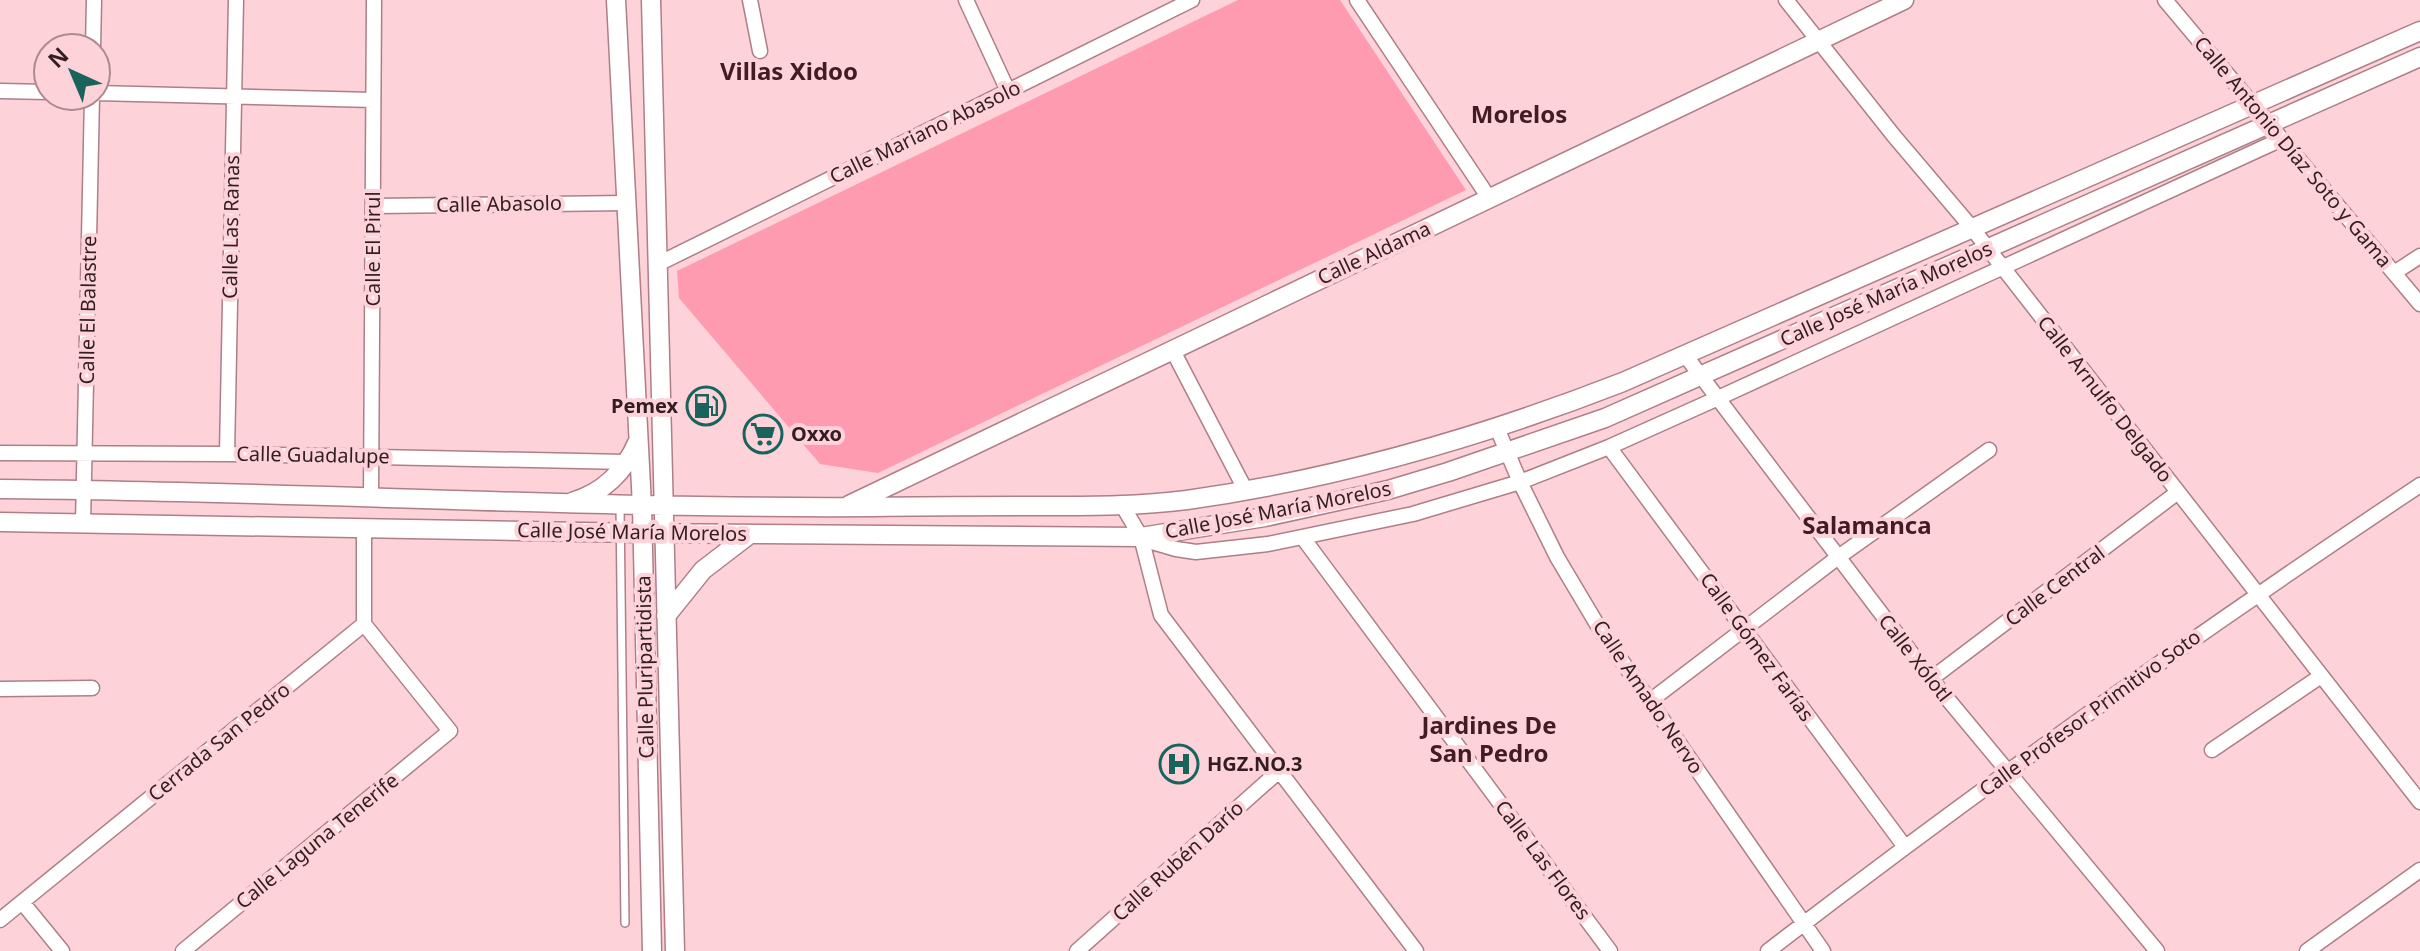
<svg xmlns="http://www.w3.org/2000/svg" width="2420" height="951" font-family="'Noto Sans',sans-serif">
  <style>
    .green { fill: #ff9bb1 }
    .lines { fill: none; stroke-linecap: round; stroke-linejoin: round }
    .service-casing { stroke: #af7e87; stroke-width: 10 }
    .minor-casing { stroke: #af7e87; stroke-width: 17 }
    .tertiary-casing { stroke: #af7e87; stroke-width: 21 }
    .service { stroke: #fff; stroke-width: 7 }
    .minor { stroke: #fff; stroke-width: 14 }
    .tertiary { stroke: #fff; stroke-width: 18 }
    .labels { text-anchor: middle; stroke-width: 8; stroke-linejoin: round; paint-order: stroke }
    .street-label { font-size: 20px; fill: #321e22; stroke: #fdd2d9 }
    .poi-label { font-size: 20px; font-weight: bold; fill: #321e22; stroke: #fdd2d9; text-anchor: start }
    .quarter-label { font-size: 24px; font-weight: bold; fill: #421b24; stroke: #fdd2d9 }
  </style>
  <rect width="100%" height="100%" fill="#fdd2d9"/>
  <path class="green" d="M1238,0H1340L1466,190L878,473L820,464L679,298L677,271Z"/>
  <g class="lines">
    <g class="service-casing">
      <path id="service" d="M620,506L625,923"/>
    </g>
    <g class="minor-casing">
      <path id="minor" d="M750,0L760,51
        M966,0L1008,91
        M1357,0L1489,198
        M1786,0L1894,136L1972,228L2420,802
        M2165,0L2420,304
        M93,48L94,0
        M0,91L48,92
        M96,93L373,100
        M373,206L626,203
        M658,264L1192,0
        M2394,273L2420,256
        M1172,349L1246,491
        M1685,355L1931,679L2157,951
        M1497,428L1520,482L1557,557L1601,631L1823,951
        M1609,447L1905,847
        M0,453L227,454L627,462
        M227,454L236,0
        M371,498L374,0
        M1122,505L1141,537L1161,615L1416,951
        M83,524L92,96
        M364,528V624
        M1303,538L1610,951
        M1142,539L1176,549L1196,552L1268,544L1413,514L1520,482L1609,447L1716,399L2282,139
        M1931,679L2178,492
        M0,689L92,688
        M1650,701L1837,558L1989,450
        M2212,750L2321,676
        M22,902L62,951
        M0,920L364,624
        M183,951L450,731L364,624
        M1077,951L1279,771
        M1768,951C1980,788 2198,633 2420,485
        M2307,951L2420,870"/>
    </g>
    <g class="tertiary-casing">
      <path id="tertiary" d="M616,0L642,506L652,951
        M651,0L675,951
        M0,489C291,491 582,509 874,507C931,506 989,506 1047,506C1093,506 1140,506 1187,500C1337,479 1482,437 1623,382L2420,31
        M572,502C603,493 625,471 637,443
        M849,505L1904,0
        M0,522L642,533L1141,537L1265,517L1388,490L1448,472L1605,418L2420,57
        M666,616L703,570L750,534"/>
    </g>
    <use href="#service" class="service"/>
    <use href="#minor" class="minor"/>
    <use href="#tertiary" class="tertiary"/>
  </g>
  <defs>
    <g id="fuel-ring" transform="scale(2)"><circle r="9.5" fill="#fdd2d9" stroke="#18645d" stroke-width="1.5"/><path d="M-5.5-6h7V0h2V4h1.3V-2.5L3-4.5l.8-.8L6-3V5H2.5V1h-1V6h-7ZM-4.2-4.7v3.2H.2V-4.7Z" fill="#18645d"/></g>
    <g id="supermarket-ring" transform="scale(2)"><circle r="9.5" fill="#fdd2d9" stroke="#18645d" stroke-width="1.5"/><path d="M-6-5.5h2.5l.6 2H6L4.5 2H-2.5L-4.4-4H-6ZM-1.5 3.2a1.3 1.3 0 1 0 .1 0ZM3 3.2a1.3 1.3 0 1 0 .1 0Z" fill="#18645d"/></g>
    <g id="hospital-ring" transform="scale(2)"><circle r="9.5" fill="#fdd2d9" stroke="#18645d" stroke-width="1.5"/><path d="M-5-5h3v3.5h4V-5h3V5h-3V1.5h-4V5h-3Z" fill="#18645d"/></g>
  </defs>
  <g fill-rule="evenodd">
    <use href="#fuel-ring" x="706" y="406"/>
    <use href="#supermarket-ring" x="763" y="434"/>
    <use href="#hospital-ring" x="1179" y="764"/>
  </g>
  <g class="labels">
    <g class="street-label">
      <text transform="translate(925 132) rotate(-26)" y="7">Calle Mariano Abasolo</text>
      <text transform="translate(2293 152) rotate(50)" y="7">Calle Antonio Díaz Soto y Gama</text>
      <text transform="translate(499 204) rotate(-1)" y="7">Calle Abasolo</text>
      <text transform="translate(231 227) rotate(-89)" y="7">Calle Las Ranas</text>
      <text transform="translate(373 249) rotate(-90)" y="7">Calle El Pirul</text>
      <text transform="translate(1374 253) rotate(-25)" y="7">Calle Aldama</text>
      <text transform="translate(1886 294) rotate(-24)" y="7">Calle José María Morelos</text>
      <text transform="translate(88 310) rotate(-89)" y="7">Calle El Balastre</text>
      <text transform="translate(2105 399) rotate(52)" y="7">Calle Arnulfo Delgado</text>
      <text transform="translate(313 455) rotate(1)" y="7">Calle Guadalupe</text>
      <text transform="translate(1278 510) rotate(-11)" y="7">Calle José María Morelos</text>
      <text transform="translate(632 532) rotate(1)" y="7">Calle José María Morelos</text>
      <text transform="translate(2055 586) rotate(-37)" y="7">Calle Central</text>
      <text transform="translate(1757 647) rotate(54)" y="7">Calle Gómez Farías</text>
      <text transform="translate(1915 658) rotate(52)" y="7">Calle Xólotl</text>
      <text transform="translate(645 667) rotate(-91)" y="7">Calle Pluripartidista</text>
      <text transform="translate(1648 697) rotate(56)" y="7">Calle Amado Nervo</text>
      <text transform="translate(2090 713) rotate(-36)" y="7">Calle Profesor Primitivo Soto</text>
      <text transform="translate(219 742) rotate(-39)" y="7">Cerrada San Pedro</text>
      <text transform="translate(317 841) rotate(-39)" y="7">Calle Laguna Tenerife</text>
      <text transform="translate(1543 860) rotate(53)" y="7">Calle Las Flores</text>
      <text transform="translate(1178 861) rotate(-42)" y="7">Calle Rubén Darío</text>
    </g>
    <g class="poi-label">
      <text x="678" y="413" text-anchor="end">Pemex</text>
      <text x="791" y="441">Oxxo</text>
      <text x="1207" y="771">HGZ.NO.3</text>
    </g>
    <g class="quarter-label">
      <text x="789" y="80">Villas Xidoo</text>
      <text x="1519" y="123">Morelos</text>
      <text x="1867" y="534">Salamanca</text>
      <text x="1489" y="734">Jardines De<tspan x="1489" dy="28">San Pedro</tspan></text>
    </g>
  </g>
  <g transform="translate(72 72) rotate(316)"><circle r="38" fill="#fdd2d9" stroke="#ac8a90" stroke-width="2"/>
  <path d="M0-6L14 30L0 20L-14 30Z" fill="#18645d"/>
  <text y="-12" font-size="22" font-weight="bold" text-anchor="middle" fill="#321e22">N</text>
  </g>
</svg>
